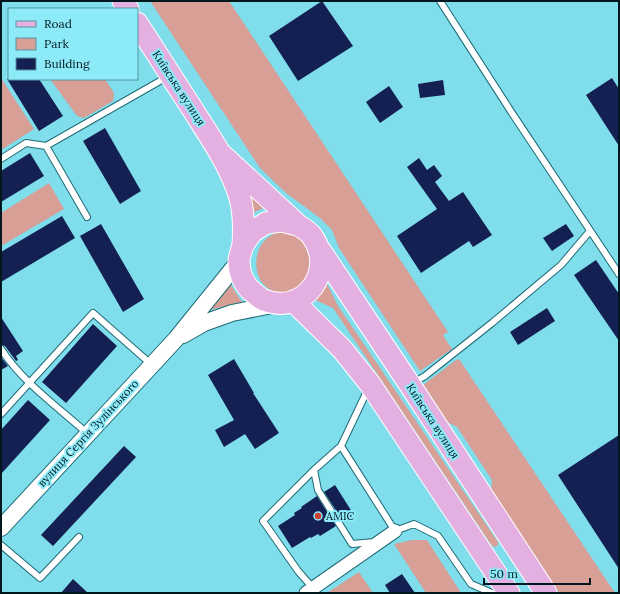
<svg xmlns="http://www.w3.org/2000/svg" width="620" height="594" font-family="Lora,serif">
  <style>
    .green { fill: #d79f96 }
    .building { fill: #142051 }
    .lines { fill: none; stroke-linecap: round; stroke-linejoin: round }
    .service-casing { stroke: #1f6b76; stroke-width: 8 }
    .minor-casing { stroke: #1f6b76; stroke-width: 15 }
    .tertiary-casing { stroke: #1f6b76; stroke-width: 18 }
    .primary-casing { stroke: #fff; stroke-width: 23 }
    .service { stroke: #fff; stroke-width: 6 }
    .minor { stroke: #fff; stroke-width: 13 }
    .tertiary { stroke: #fff; stroke-width: 16 }
    .primary { stroke: #e3b0e1; stroke-width: 21 }
    .poi-dot { fill: #cd4034; stroke: #8deaf9; stroke-width: 1.5 }
    .labels { text-anchor: middle; stroke-width: 4; stroke-linejoin: round; paint-order: stroke }
    .street-label { font-size: 11px; fill: #00181d; stroke: #8deaf9 }
    .poi-label { font-size: 11px; fill: #00181d; stroke: #8deaf9; text-anchor: start }
  </style>
  <rect width="100%" height="100%" fill="#7fddec"/>
  <path class="green" d="M150,1H229L448,332L443,335L452,349L420,371L339,248L332,230L320,218L286,193L260,168Z
    M1,78L34,129L1,150Z
    M50,79H105L114,93L113,101L84,118L77,116Z
    M49,183L64,209L1,246V213Z
    M245,187L266,207L250,214Z
    M290,231L299,233L318,263L298,291C292,292 285,294 279,293C251,288 249,247 272,235C277,232 284,231 290,231Z
    M229,282L242,302L202,312Z
    M327,284L338,306L498,542V545L495,547L492,546L333,308L315,300Z
    M459,359L615,593H559L491,490L492,480L457,427L447,422L423,385L456,360Z
    M412,540H427L461,593H426L394,544Z
    M359,572L373,593H327Z"/>
  <path class="building" d="M322,1L353,46L298,81L269,36Z
    M612,78L619,89V146L586,95Z
    M7,79H39L63,116L39,131Z
    M443,80L445,95L420,98L418,84Z
    M389,86L403,107L380,123L366,102Z
    M105,128L141,191L120,204L83,141Z
    M30,153L44,176L1,202V171Z
    M419,158L427,170L434,165L442,176L435,182L449,201L463,192L492,235L473,247L469,241L421,273L397,236L437,209L407,167Z
    M62,216L75,238L1,282V252Z
    M101,224L144,299L123,312L80,236Z
    M566,224L574,236L552,251L543,238Z
    M596,260L619,294V341L574,275Z
    M547,308L555,321L518,345L510,332Z
    M1,317L23,351L16,356L18,360L16,361L5,346L1,345Z
    M93,324L117,346L66,403L42,382Z
    M1,357L8,366L1,370Z
    M234,359L254,393H253L279,433L255,449L245,434L224,447L215,430L234,420L208,375Z
    M28,400L50,420L1,474V430Z
    M619,435V569L558,475Z
    M124,446L136,457L53,546L41,535Z
    M335,485L354,515L343,521L324,492Z
    M317,496L336,526L320,536L318,534L311,538L310,537L292,548L278,526L295,515L294,513L302,508L301,507Z
    M402,574L415,593H390L385,585Z
    M73,579L88,593H61Z"/>
  <g class="lines">
    <g class="service-casing">
      <path id="service" d="M440,1L510,110L619,274
        M1,159L26,143L46,146
        M87,217L46,146L167,77
        M1,349C23,383 58,407 88,434
        M413,383L425,376L492,323L561,265L590,231
        M368,389L341,446L395,531L414,524L438,536L471,584L492,593
        M1,414L93,313L152,365
        M341,446L314,470L318,490L352,544L375,542
        M1,545L40,578L79,537
        M313,588L298,571L263,521L314,470"/>
    </g>
    <g class="minor-casing">
      <path id="minor" d="M306,593L395,531"/>
    </g>
    <g class="tertiary-casing">
      <path id="tertiary" d="M183,335L204,323L232,313L277,304
        M1,528L176,339L239,261"/>
    </g>
    <g class="primary-casing">
      <path id="primary" d="M123,1L128,9
        M137,23C156,52 174,81 193,110C210,137 229,164 239,195C244,210 244,228 243,244C242,250 239,256 239,261C239,273 244,286 254,293C257,295 260,299 264,300C304,316 337,271 312,236C309,232 303,228 298,225L220,153
        M243,245L252,232L266,223L282,221L298,225
        M320,250L410,385L546,593
        M293,301L342,349L370,384L509,593"/>
    </g>
    <use href="#service" class="service"/>
    <use href="#minor" class="minor"/>
    <use href="#tertiary" class="tertiary"/>
    <use href="#primary" class="primary"/>
  </g>
  <circle class="poi-dot" cx="318" cy="516" r="4"/>
  <g class="labels">
    <g class="street-label">
      <text transform="translate(179 88) rotate(57)" y="4">Київська вулиця</text>
      <text transform="translate(433 421) rotate(57)" y="4">Київська вулиця</text>
      <text transform="translate(88 433) rotate(-47)" y="4">вулиця Сергія Зулінського</text>
    </g>
    <g class="poi-label">
      <text x="326" y="520">АМІС</text>
    </g>
  </g>
  <rect width="620" height="594" fill="none" stroke="#00181d" stroke-width="4"/>
  <rect x="8" y="8" width="130" height="72" fill="#8deaf9" stroke="#5596a1"/>
  <rect x="16" y="21" width="20" height="6" fill="#e3b0e1" stroke="#5596a1"/>
  <text x="44" y="28" font-size="12" fill="#00181d">Road</text>
  <rect x="16" y="38" width="20" height="12" fill="#d79f96" stroke="#5596a1"/>
  <text x="44" y="48" font-size="12" fill="#00181d">Park</text>
  <rect x="16" y="58" width="20" height="12" fill="#142051" stroke="#5596a1"/>
  <text x="44" y="68" font-size="12" fill="#00181d">Building</text>
  <path d="M484 578v6h106v-6" fill="none" stroke="#00181d" stroke-width="2"/>
  <text x="490" y="578" font-size="12" fill="#00181d" stroke="#8deaf9" stroke-width="3" paint-order="stroke">50 m</text>
</svg>
